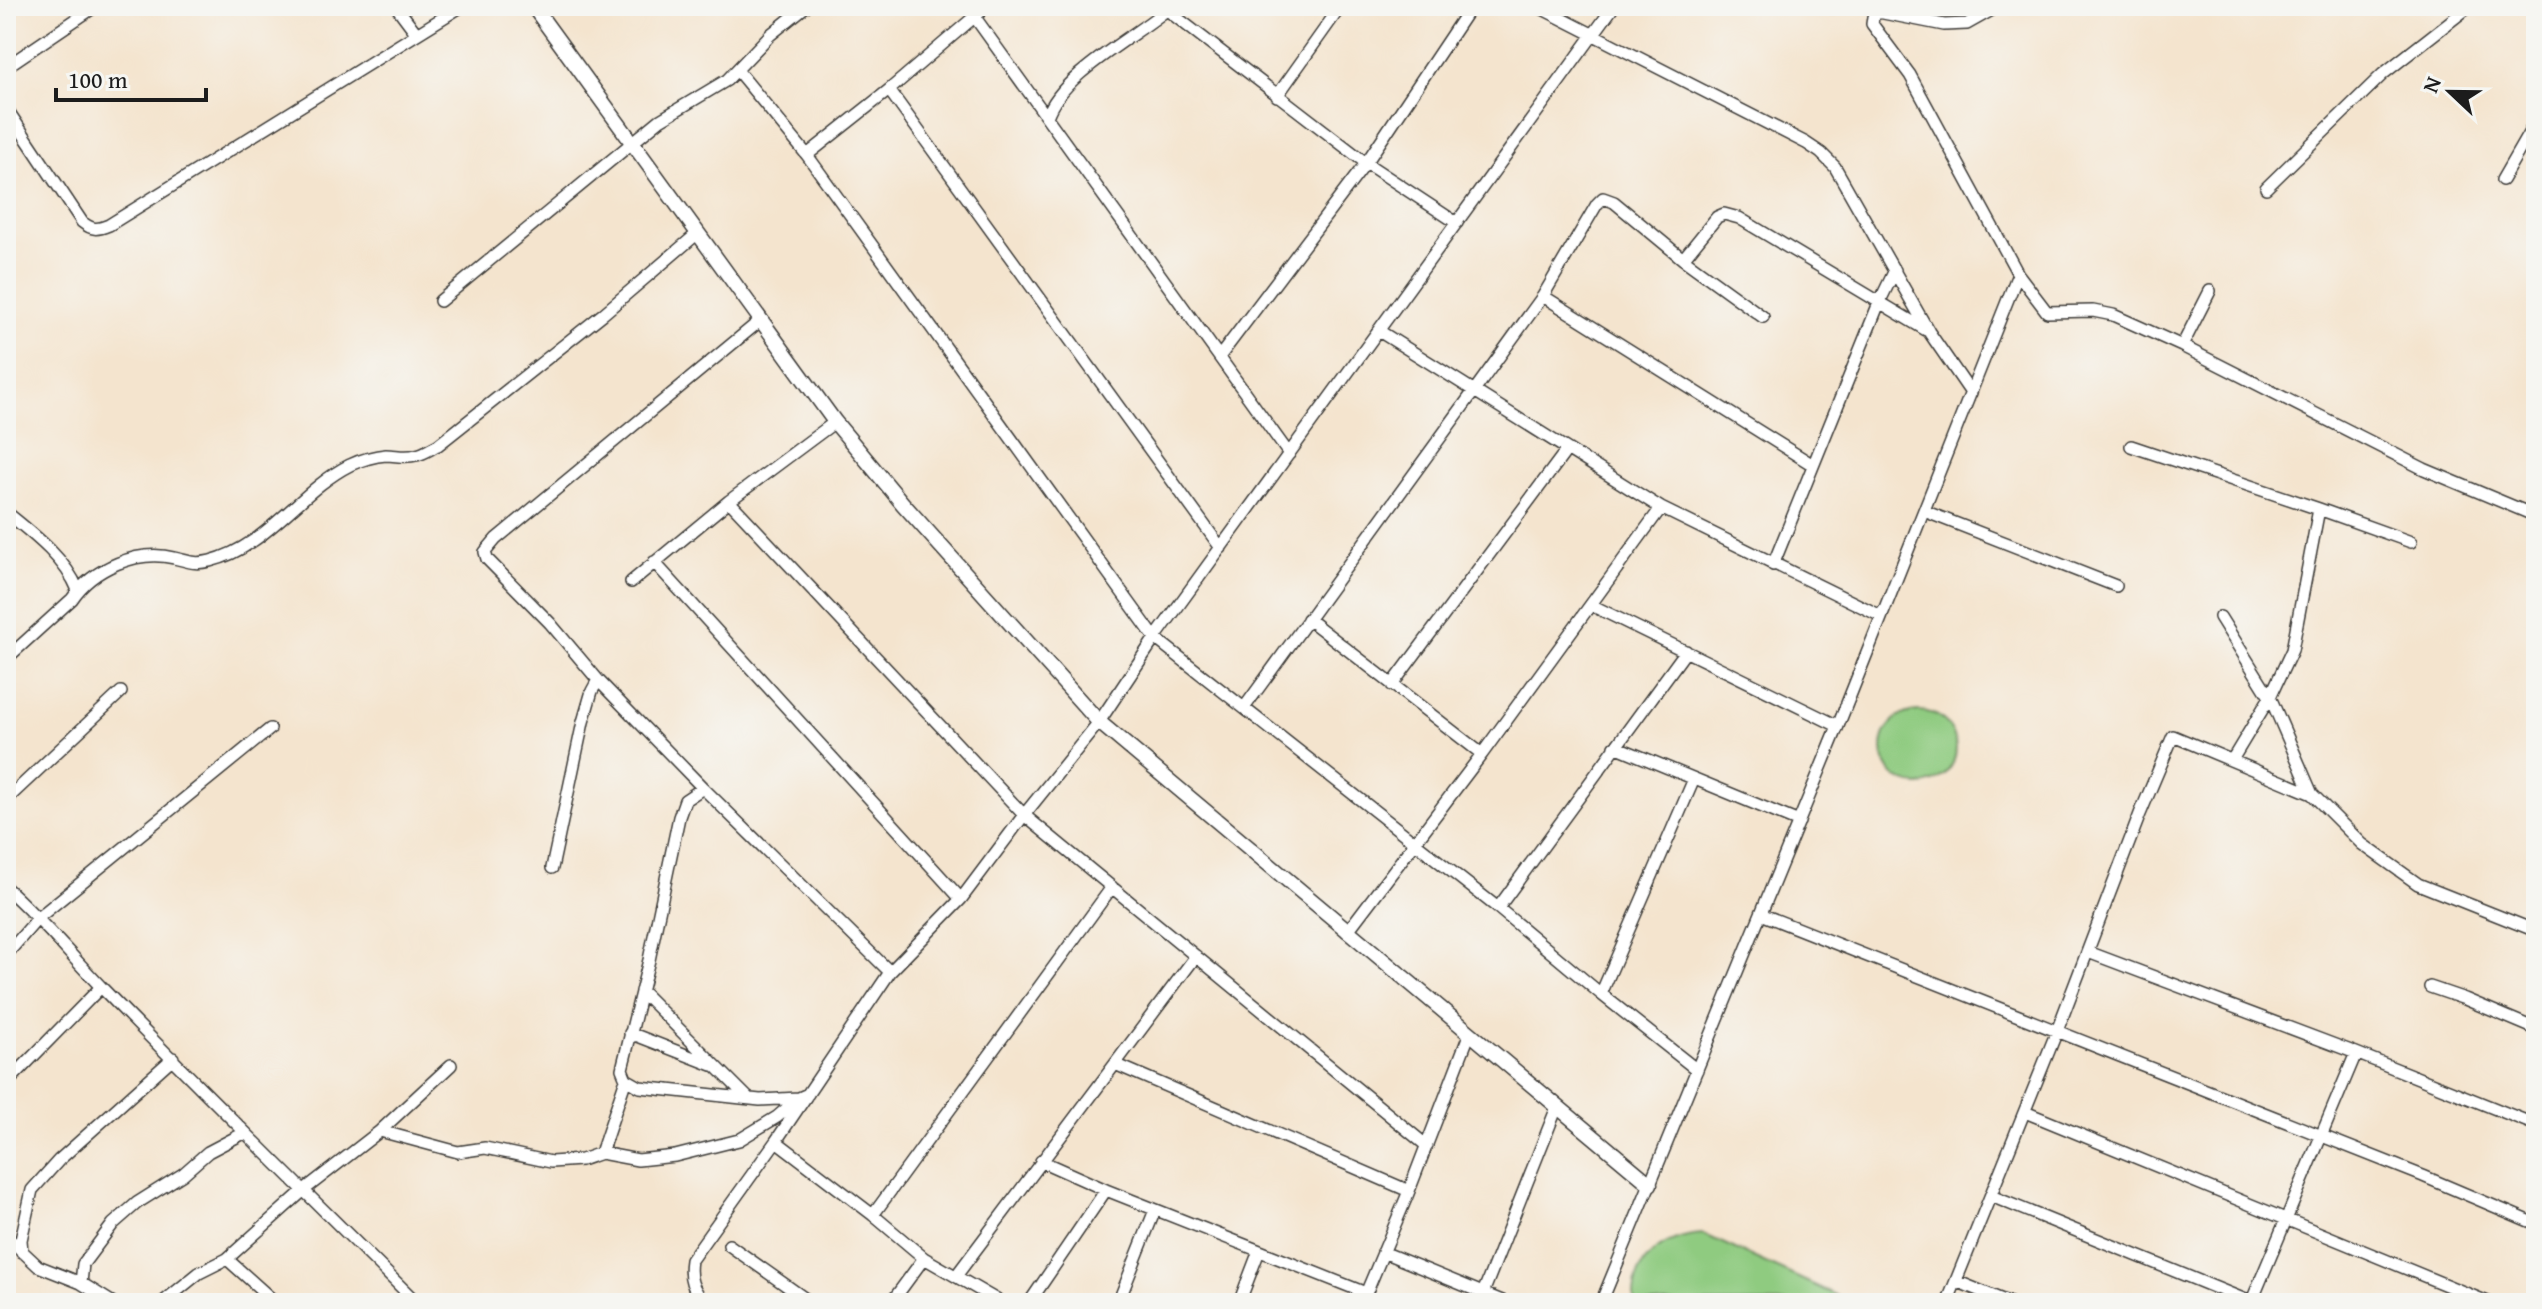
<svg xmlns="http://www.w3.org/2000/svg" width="2542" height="1309" font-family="'Gentium Book Plus',serif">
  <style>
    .green { fill: #8fcb80; stroke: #56744e; stroke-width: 2 }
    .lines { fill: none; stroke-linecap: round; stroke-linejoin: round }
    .minor-casing { stroke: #3c3a37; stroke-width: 14 }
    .tertiary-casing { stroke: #3c3a37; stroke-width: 17 }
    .minor { stroke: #fff; stroke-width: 11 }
    .tertiary { stroke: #fff; stroke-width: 14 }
  </style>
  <rect width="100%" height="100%" fill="#f6f6f2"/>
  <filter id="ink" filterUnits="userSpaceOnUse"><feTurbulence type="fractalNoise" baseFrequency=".0125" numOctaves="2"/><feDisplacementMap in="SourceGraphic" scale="16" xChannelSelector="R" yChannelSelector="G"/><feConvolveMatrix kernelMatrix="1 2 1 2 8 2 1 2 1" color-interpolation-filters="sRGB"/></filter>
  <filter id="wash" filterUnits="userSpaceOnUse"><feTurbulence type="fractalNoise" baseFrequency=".006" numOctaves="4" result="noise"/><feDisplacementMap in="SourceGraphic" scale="32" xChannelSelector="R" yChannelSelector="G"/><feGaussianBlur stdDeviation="1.8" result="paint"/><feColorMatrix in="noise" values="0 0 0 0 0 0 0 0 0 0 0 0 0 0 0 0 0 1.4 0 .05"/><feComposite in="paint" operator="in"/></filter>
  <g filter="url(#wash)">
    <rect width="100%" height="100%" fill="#f4e4ce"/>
    <path class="green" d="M1882 748a37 37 0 1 1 74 0a37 37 0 1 1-74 0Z
      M1703,1234L1853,1303H1634C1632,1259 1662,1237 1703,1234Z"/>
  </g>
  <g filter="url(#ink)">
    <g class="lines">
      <g class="minor-casing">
        <path id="minor" d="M396,6L417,34
          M1537,6L1806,143L1821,153L1835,167L1929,332L1971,393
          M1999,6L1967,24L1944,25L1878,12L1873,17L1872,24L1910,75L2018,274L2047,312L2093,311L2113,315L2182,346L2424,469L2536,516
          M1167,10L1366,163L1457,223
          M974,16L1289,454
          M6,67L96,6
          M737,70L807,155L1155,638L1498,908L1601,994L1697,1070
          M889,90L1221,548
          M1277,96L1341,6
          M6,108L82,222C92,230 97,230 109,225L462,6
          M1047,117C1061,74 1135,37 1170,7
          M807,155L889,90L987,6
          M2502,180L2536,121
          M2266,188L2383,74L2470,6
          M1683,259L1717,217L1724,214L1739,218L1926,330
          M1543,296L1813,465
          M440,301L660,120L727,80L770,35L806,6
          M761,320L496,539L485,552L487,559L550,623L598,680L703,788L890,972
          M1379,331L1661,508L1881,616
          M2182,346L2210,291
          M1220,356L1366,163L1471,6
          M2131,446L2319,509L2411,542
          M729,501L1024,815L1427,1146
          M1924,511L2116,586
          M6,512C32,533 65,558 78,590
          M654,562L961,899
          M1773,565L1879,303L1895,270
          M631,582L729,501L835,422
          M1591,605L1838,726
          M2220,617L2270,697L2312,794L2362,844L2418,884L2536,931
          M1308,619L1482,754L1661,508
          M6,659L72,599C93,568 138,549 174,558C189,561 193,565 210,561C266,548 300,490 350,465C361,460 374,456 386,455C396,455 406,458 416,455C424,454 431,448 438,445L603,314L698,233
          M1392,685L1566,451
          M1244,708L1543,296L1597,204L1603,198L1614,202L1683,259L1763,317
          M1615,746L1799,822
          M2232,760L2270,697L2292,650L2319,509
          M703,788L685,800L679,817L649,960L622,1069L626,1079L640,1087L760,1100L799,1098L808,1094
          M6,800L121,692
          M552,868L583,722L592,691L598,680
          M6,888C41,919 70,955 103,989C206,1095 312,1198 417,1303
          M1498,908L1686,651
          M1761,914L2423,1176L2536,1224
          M1347,932L1482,754
          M2088,952L2356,1053L2536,1125
          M6,955L39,917L270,729
          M2430,987L2465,999L2536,1029
          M641,991L748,1098
          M1601,994L1694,779
          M630,1033L712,1065
          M1115,1064L1409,1191
          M6,1084L101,987
          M2025,1112L2490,1303
          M380,1131L458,1152L485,1148L551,1162L581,1160L601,1153L638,1160L675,1156L739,1140L777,1117L799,1098
          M601,1153L626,1079
          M1041,1161L1106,1190L1366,1293
          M1991,1196L2253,1303
          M873,1215L1112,887
          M6,1236L38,1266L81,1283L113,1303
          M729,1245L811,1303
          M22,1252L21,1240L32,1190L59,1160L173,1058
          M1383,1252L1507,1303
          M227,1259L276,1303
          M956,1276L1196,956
          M1956,1281L2010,1303
          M81,1283L83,1264L113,1224L137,1203L183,1174L208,1152L244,1133
          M1483,1293L1557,1107
          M162,1303L199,1273L227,1259L304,1190L380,1131L451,1065
          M704,1303C693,1288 688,1280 691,1260L776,1141
          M891,1303L924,1258
          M1002,1303L924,1258L873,1215L776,1141L890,972L961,899L1024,815L1099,722L1155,638L1614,6
          M1029,1303L1106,1190
          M1118,1303L1155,1210
          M1239,1303L1259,1251
          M1362,1303L1407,1196L1469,1035
          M1601,1303L1838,726L2018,274
          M1947,1303L2057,1031L2140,814L2173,736L2312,794
          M2251,1303L2356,1053"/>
      </g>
      <g class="tertiary-casing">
        <path id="tertiary" d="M533,6L835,422L903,504L1099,722L1650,1184"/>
      </g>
      <use href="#minor" class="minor"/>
      <use href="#tertiary" class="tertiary"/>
    </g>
  </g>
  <rect width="2542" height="1309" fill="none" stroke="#f6f6f2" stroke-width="32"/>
  <g transform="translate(2450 92) rotate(292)" stroke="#f6f6f2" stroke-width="6" paint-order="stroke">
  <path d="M0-6L14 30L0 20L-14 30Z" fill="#1c1c1c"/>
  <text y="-12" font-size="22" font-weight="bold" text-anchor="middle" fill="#1c1c1c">N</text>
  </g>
  <path d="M56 88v12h150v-12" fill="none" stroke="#1c1c1c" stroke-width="4"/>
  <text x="68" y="88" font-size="24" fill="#1c1c1c" stroke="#f6f6f2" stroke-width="6" paint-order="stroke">100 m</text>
</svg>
